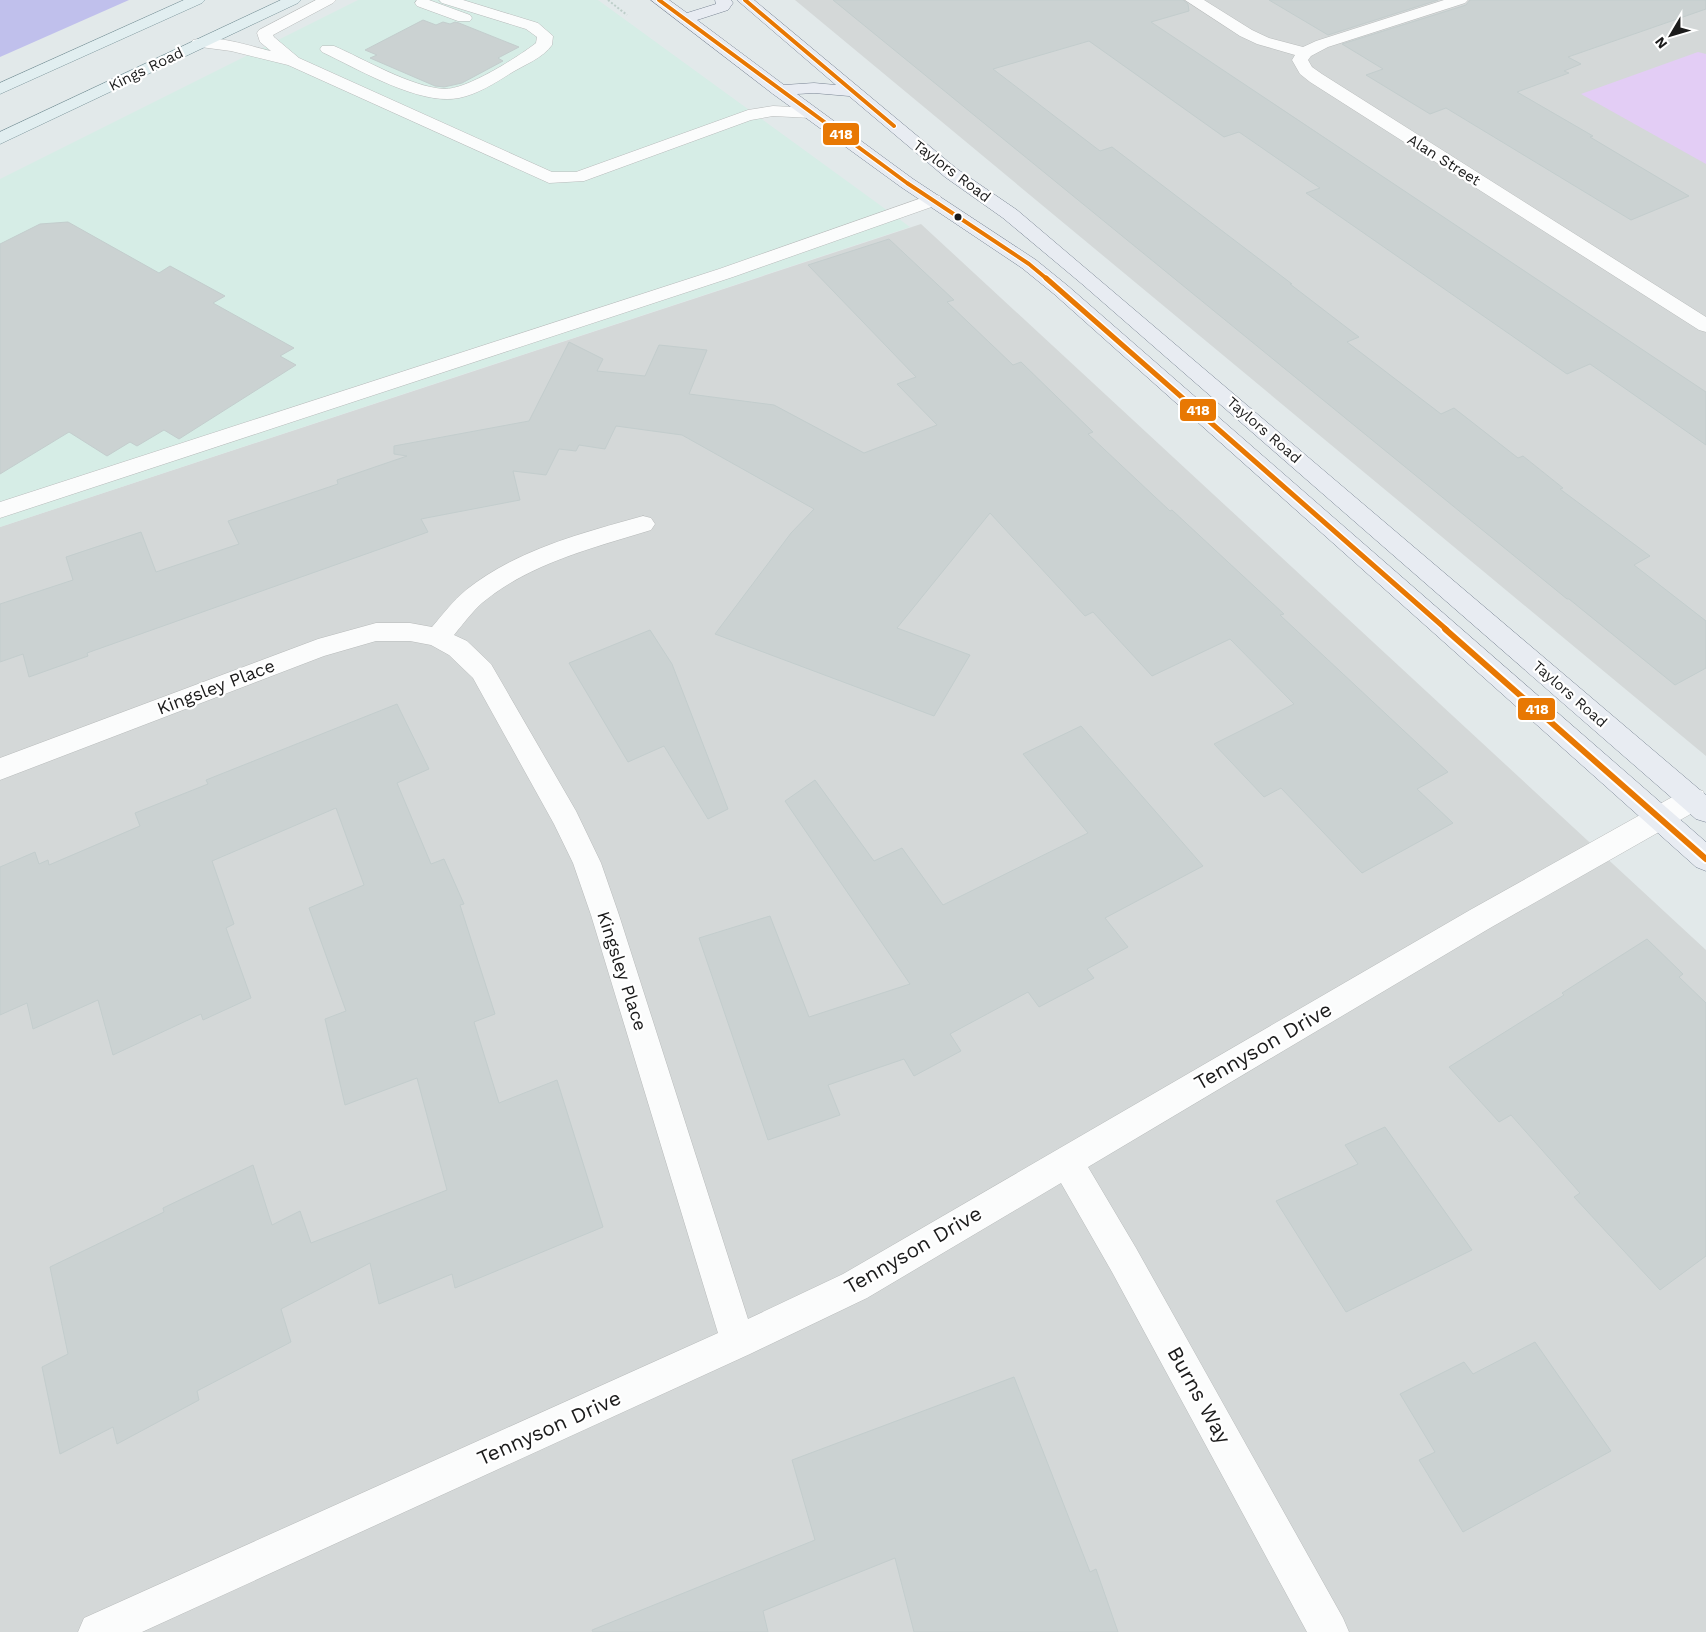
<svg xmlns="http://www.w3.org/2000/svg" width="1706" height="1632" font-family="'Work Sans',sans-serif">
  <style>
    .residential { fill: #d4d8d8 }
    .commercial { fill: #d6ede6 }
    .grass { fill: #c0c0ec }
    .park { fill: #e3cdf5 }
    .building { fill: #cbd2d2; stroke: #c3cdcd }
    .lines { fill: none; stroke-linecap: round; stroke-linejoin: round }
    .service-casing { stroke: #b8bbbb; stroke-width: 1 }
    .minor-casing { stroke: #b8bbbb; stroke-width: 1 }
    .secondary-casing { stroke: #7a8594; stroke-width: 1 }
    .primary-casing { stroke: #80999f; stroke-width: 1 }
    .path { stroke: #bdcec9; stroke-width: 2; stroke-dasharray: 2 2; stroke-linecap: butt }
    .service { fill: #fbfcfc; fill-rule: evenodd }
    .minor { fill: #fbfcfc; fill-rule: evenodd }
    .secondary { fill: #e8ecf2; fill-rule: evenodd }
    .primary { fill: #e1eef0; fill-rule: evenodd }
    .bus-1-far2-casing { stroke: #fff; stroke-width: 6 }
    .bus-1-far1-casing { stroke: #fff; stroke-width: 8 }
    .bus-1-casing { stroke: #fff; stroke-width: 10 }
    .bus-1-far2 { stroke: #e87803; stroke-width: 4 }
    .bus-1-far1 { stroke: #e87803; stroke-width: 5 }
    .bus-1 { stroke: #e87803; stroke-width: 6 }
    .bus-dot { fill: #1b1b1b; stroke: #fff; stroke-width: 2 }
    .labels { text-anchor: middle; stroke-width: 4.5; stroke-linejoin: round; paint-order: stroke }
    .far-street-label { font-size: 15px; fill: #1b1b1b; stroke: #fff }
    .street-label { font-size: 18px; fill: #1b1b1b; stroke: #fff }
    .near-street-label { font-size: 21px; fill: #1b1b1b; stroke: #fff }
    .line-badge { stroke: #fff; stroke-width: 2 }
    .badge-label { font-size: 14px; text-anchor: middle; font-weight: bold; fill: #fff }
  </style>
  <rect width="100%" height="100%" fill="#e2e9ea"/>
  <path class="residential" d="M795,0H1706V756Z
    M921,224L1706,950V1632H0V527Z"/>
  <path class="commercial" d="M358,0H598L910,227L0,527V179Z"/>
  <path class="grass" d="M0,0H129L0,57Z"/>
  <path class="park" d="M1698,52L1706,54V164L1581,94Z"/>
  <path class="building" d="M833,0H1183L1188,4L1189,11L1151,22L1706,392V445L1590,364L1567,374L1306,193L1320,188L1239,132L1224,137L1089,41L993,69L1100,151L1112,147L1292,284H1290L1359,337L1347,342L1441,414L1454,408L1518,458L1523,456L1563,488L1560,489L1650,556L1634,565L1706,621V668L1675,685L1569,599H1567Z
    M1269,0H1438L1328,35Z
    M1470,0H1706V9L1568,57L1581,64L1564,71L1569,73L1517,92L1593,136L1590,137L1689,196L1631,220L1446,108L1430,114L1366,75L1383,69L1342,44L1466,5Z
    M423,20L436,25L443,22L450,24L455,22L459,23L519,47L498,58L503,61L462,83L444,87L435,86L370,58L377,55L365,50Z
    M68,222L159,273L170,266L225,296L213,303L294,348L280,356L296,365L179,439L164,430L137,446L130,442L107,456L69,432L0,474V244L40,224Z
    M889,239L954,300L947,302L1013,365L1021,362L1093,432L1088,434L1170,511L1172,510L1284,614L1280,615L1448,772L1417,789L1453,823L1362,873L1281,788L1264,797L1214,744L1294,704L1230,639L1152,676L1093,612L1085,616L990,513L897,628L970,655L934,716L715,634L791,533L814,509L682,435L616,426L605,449L579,445L576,451L559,449L546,475L513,471L520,500L421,519L428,532L87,653L88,656L29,677L23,654L0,662V604L73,580L66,557L141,532L156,572L239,544L228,521L338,484L337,480L407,456L394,454V446L529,421L569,342L603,359L597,371L645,376L659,345L707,350L689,394L774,405L864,453L937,425L897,384L916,377L808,265Z
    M650,630L672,664L728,809L708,819L664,746L628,762L569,663Z
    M397,704L429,769L397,783L431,864L444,859L464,904L460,905L495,1014L474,1022L499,1103L557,1080L603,1227L455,1288L452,1274L379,1304L370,1263L281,1309L291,1342L197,1391L199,1400L117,1444L113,1427L60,1454L42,1367L68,1354L50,1267L164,1212L163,1208L253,1165L272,1225L300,1211L311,1243L447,1190L417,1078L345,1105L325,1019L346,1011L309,908L364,885L336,808L212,861L234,924L226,928L251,998L203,1020L201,1014L113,1055L98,1000L33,1029L27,1003L0,1015V867L35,852L39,864L48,860L49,865L140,826L135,813L208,784L206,780Z
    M1081,726L1203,866L1105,918L1128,947L1087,969L1094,978L1039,1007L1028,992L950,1034L961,1051L914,1076L904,1059L828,1085L840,1115L768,1140L699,938L770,916L809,1017L910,984L785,801L815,780L874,861L902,848L943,905L1088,833L1023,754Z
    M1647,939L1683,974L1679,977L1706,1003V1256L1660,1290L1574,1197L1580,1193L1511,1115L1499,1122L1449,1067L1564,995L1562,993Z
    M1385,1127L1472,1250L1346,1312L1276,1201L1358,1164L1345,1145Z
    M1535,1342L1611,1451L1463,1532L1419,1460L1435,1452L1400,1394L1464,1362L1473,1374Z
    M1014,1377L1090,1572L1096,1569L1118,1632H914L895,1558L763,1611L768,1632H593L592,1630L815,1540L792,1460Z"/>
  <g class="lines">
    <g class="service-casing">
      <path id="service" d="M316,0H336L333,3L273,35L274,37L299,58L552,172H576L748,110L773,106L811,108L817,109L820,113L817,117L811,118L773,116L751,120L584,181L549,183L288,65L231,51L193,46L191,43L193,40C216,34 249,46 271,51L260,42L257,33L259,30Z
        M417,0H429L470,15L472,18L470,21H458L417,6L415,3Z
        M439,0H463L538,23L553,36L552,45C543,58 524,65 511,73C495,83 478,94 459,98C420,106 358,69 322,52L320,49L322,46H334C364,59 411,87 444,89C466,90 518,57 536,43L537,37L526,29L442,3Z
        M933,194L940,196L942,200L940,204L733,277L0,518V502L719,269Z"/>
    </g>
    <g class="minor-casing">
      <path id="minor" d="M1185,0H1204L1252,30L1269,38L1303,47L1316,41L1444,0H1468L1465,3L1328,47L1311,56L1308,60L1312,67L1322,74L1706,317V332L1699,330L1310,82L1300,74L1292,60L1295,55L1257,44L1240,36Z
        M643,516L651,518L655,524L651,530C593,548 530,563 482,603C472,612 463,624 454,635L467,641L491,664L576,811L601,863L619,915L748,1319L843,1274L1470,910L1683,791L1693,788L1703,791L1706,798L1703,807L1490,928L1088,1167L1136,1248L1343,1618L1349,1632H1307L1112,1272L1061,1183L867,1298L750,1354L142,1632H78L84,1618L718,1333L591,915L573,863L554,824L473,678L449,655L431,645L410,641H376L324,656L0,780V758L318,639L376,623H410L432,627C443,614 453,601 466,590C516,550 582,533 643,516Z"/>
    </g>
    <g class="secondary-casing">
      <path id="secondary" d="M651,0H669L687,13L716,4L715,0H731L733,3L728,10L697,20L784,85L814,83L836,85L737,0H754L957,169L1017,210L1706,795V822L1696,819L1082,284L1003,218L945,177L849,96L814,93L797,94L913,179L1036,260L1068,286L1706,842V871L1696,867L1054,294L1022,268L901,187L773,94Z"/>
    </g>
    <g class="primary-casing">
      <path id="primary" d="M184,0H205L202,3L0,94V83Z
        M281,0H301L298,3L0,144V132Z"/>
    </g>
    <path class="path" d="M608,0L627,15"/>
    <use href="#service" class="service"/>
    <use href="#minor" class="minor"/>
    <use href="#secondary" class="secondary"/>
    <use href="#primary" class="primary"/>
    <g class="bus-1-far2-casing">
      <path id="bus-1-far2" d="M659,0L907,183L1029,264L1047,279
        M745,0L894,126"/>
    </g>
    <g class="bus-1-far1-casing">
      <path id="bus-1-far1" d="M1046,278L1447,630"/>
    </g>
    <g class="bus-1-casing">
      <path id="bus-1" d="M1445,629L1706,859"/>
    </g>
    <use href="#bus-1-far2" class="bus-1-far2"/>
    <use href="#bus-1-far1" class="bus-1-far1"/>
    <use href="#bus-1" class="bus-1"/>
  </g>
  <circle class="bus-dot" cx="958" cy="217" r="4.5"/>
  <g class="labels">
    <g class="far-street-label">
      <text transform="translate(146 69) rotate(-26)" y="5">Kings Road</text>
      <text transform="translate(1444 160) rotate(32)" y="5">Alan Street</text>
      <text transform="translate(952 171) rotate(37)" y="5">Taylors Road</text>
      <text transform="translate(1264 430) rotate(41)" y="5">Taylors Road</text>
      <text transform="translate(1570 694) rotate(41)" y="5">Taylors Road</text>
    </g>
    <g class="street-label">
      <text transform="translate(216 687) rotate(-21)" y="6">Kingsley Place</text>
      <text transform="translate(622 971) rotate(72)" y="6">Kingsley Place</text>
    </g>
    <g class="near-street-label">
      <text transform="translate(1263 1046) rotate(-30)" y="7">Tennyson Drive</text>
      <text transform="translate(913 1250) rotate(-30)" y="7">Tennyson Drive</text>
      <text transform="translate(1199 1395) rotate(61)" y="7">Burns Way</text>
      <text transform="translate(549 1428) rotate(-24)" y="7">Tennyson Drive</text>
    </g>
  </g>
  <g class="line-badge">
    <rect x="822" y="122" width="38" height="24" rx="5" fill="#e87803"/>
    <rect x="1179" y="398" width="38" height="24" rx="5" fill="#e87803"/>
    <rect x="1517" y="697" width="39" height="24" rx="5" fill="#e87803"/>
  </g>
  <g class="badge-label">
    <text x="841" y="139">418</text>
    <text x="1198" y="415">418</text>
    <text x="1537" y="714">418</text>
  </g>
  <g transform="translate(1671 35) rotate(232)" stroke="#ffffff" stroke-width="4" paint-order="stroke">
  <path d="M0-4L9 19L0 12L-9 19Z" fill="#1b1b1b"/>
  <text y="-8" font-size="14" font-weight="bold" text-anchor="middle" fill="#1b1b1b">N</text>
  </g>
</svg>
